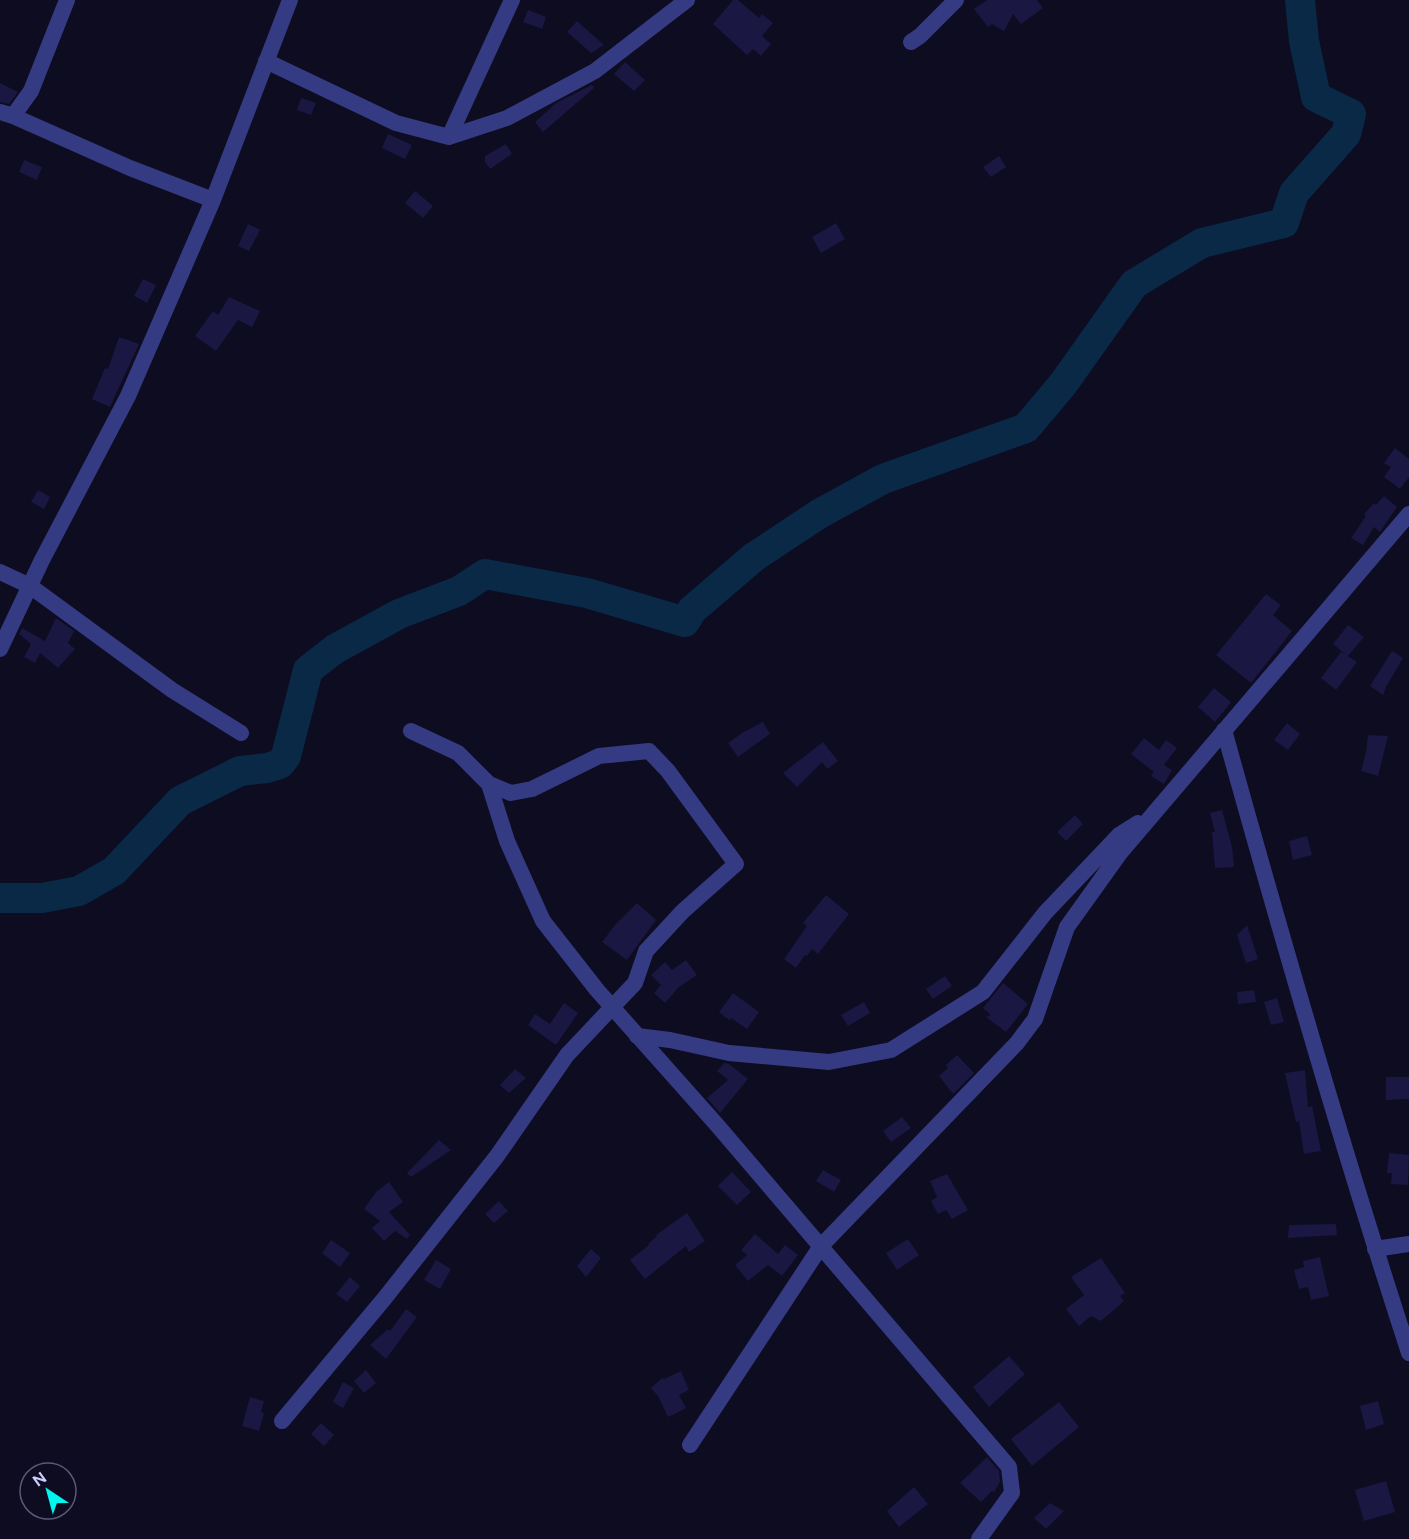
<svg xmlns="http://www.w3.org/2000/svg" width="1409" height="1539" font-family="Figtree,sans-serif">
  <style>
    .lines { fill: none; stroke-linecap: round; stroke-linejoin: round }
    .river { stroke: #0a2947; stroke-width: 30 }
    .building { fill: #1a1742 }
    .minor { stroke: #343b82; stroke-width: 16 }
  </style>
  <rect width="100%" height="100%" fill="#0d0c21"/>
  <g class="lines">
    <path class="river" d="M0,898H42L79,891L114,871L180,801L240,771L267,768L280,764L286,756L308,670L335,649L399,614L459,591L485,574L587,593L685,622L692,610L754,557L819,514L883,479L1026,428L1063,384L1134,284L1202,243L1284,223L1294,193L1346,134L1351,114L1316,97L1304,41L1300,0"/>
  </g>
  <path class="building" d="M733,0H738L759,18L762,14L773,23L762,36L771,44L761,56L753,49L747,55L713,24Z
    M987,0H1037L1043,8L1021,24L1013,14L1004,31L992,24L988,27L974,9Z
    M528,10L546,17L542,29L523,22Z
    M577,21L604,45L591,53L567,32Z
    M625,62L645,80L634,91L614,74Z
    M0,83L18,92L9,104L0,102Z
    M592,85L594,88L543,132L535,122L556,103Z
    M301,98L316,103L311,115L297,110Z
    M388,134L412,145L405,159L382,148Z
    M506,144L512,154L490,169L485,162V156Z
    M999,156L1006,167L991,177L983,167Z
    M24,160L42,167L37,180L19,172Z
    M415,191L433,206L423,218L405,203Z
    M836,223L845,239L821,253L812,237Z
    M248,224L260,230L249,251L238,246Z
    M143,279L156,285L147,303L134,296Z
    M229,297L260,311L252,327L238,320L216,351L195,336L213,311L218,315Z
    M119,337L139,344L110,407L92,399L105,368L108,369Z
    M1395,448L1409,459V477L1400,489L1384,477L1391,467L1384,463Z
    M38,490L50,497L44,509L31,502Z
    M1384,496L1397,507L1380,532L1374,527L1363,545L1351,538L1366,516L1364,514L1374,503L1376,505Z
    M1266,594L1281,605L1273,615L1292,631L1251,683L1216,655Z
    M56,618L74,631L68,643L75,649L58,668L40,653L35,663L24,657L31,644L19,634L22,628L45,641Z
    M1348,625L1364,637L1348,656L1357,662L1336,690L1321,678L1341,652L1346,655L1333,644Z
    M1392,651L1403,658L1386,687L1383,695L1370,686Z
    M1214,688L1231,702L1215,722L1198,707Z
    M763,722L770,734L738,757L728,743L742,733Z
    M1287,723L1300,734L1288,750L1274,740Z
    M1368,735L1388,736L1378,776L1361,771L1366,752Z
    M1144,738L1159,750L1166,740L1177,748L1164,765L1172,770L1164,784L1151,776L1154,772L1131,754Z
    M823,742L838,761L827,769L822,762L797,787L783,773Z
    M1222,810L1232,847L1234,867L1215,868L1212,832H1215L1210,813Z
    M1075,815L1083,824L1066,841L1057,832Z
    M1307,836L1312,855L1293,860L1289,841Z
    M826,895L849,914L818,954L812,949L807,956L805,955L796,968L784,959L807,926L803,923Z
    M637,903L656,920L627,960L602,942L615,925Z
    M1247,925L1258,959L1246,963L1237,935Z
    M686,960L697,975L679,987L665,1003L654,993L661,985L651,975L665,962L672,970Z
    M945,976L952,986L933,999L926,989Z
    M1003,983L1028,1004L1006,1032L986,1017L991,1015L983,1008Z
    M1254,990L1256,1002L1238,1004L1237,992Z
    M733,993L759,1012L747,1029L731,1018L729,1020L719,1012Z
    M1277,998L1284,1022L1271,1025L1264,1002Z
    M864,1002L870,1013L848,1026L841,1015Z
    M564,1003L578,1013L556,1045L528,1025L535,1014L550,1024Z
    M957,1055L974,1073L953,1094L939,1076L948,1068L946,1065Z
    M724,1063L729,1064L748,1079L720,1113L707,1098L728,1080L717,1071Z
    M515,1069L526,1078L509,1093L500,1085Z
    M1305,1070L1308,1107L1312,1106L1321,1151L1304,1154L1299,1121L1296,1122L1285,1073Z
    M1386,1077H1409V1099L1386,1100Z
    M902,1117L911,1128L891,1142L883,1131Z
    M439,1140L451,1150L411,1177L407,1173Z
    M1389,1153L1409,1155L1408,1185L1391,1184L1392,1173H1387Z
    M823,1170L841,1180L834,1192L816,1181Z
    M732,1172L751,1192L737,1205L718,1186Z
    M947,1174L968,1210L952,1219L946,1210L938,1214L931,1201L937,1197L930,1181Z
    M389,1182L403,1202L389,1212L410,1235L407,1239L395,1231L384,1241L372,1228L380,1221L364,1209L376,1192Z
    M499,1201L508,1211L494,1223L485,1214Z
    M687,1213L705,1241L689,1252L686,1246L645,1279L630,1260L649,1245L648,1244L657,1236L656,1235Z
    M1336,1224L1337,1235L1288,1238L1289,1225Z
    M755,1234L778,1254L785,1245L798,1255L782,1276L768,1265L748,1281L735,1265L747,1255L741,1250Z
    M908,1239L919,1255L897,1270L886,1253Z
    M331,1240L350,1253L340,1267L322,1253Z
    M591,1249L601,1258L586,1277L577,1266Z
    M1320,1257L1329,1296L1311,1300L1308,1287L1299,1289L1294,1270L1304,1267L1303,1261Z
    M1101,1258L1125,1293L1120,1296L1124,1301L1101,1321L1091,1316L1079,1326L1066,1309L1084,1295L1071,1277Z
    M436,1260L451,1269L440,1289L424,1280Z
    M350,1277L360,1286L347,1302L336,1294Z
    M406,1309L417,1317L386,1359L370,1345L388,1329L390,1331Z
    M1009,1356L1025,1374L989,1407L973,1387Z
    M366,1370L376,1383L364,1393L354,1381Z
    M681,1371L689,1390L679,1395L686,1408L668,1417L658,1396L651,1388L662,1378L664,1379Z
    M343,1382L354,1388L343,1408L333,1402Z
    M250,1397L264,1401L261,1412L264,1413L259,1431L242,1426Z
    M1378,1401L1384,1424L1366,1430L1360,1406Z
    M1059,1402L1079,1427L1032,1466L1011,1439Z
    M321,1423L334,1435L324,1446L311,1434Z
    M987,1457L999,1471L1000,1482L994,1492L992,1491L981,1502L960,1483Z
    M1386,1481L1395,1512L1364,1521L1355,1490Z
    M914,1487L928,1504L899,1527L887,1511Z
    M1050,1503L1064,1511L1046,1529L1034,1518Z"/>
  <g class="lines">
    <path class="minor" d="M911,42L920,36L956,0
      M266,61L396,123L449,137L507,118L595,71L687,0
      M0,112L13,116L130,168L213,200
      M13,116L31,91L67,0
      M449,137L512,0
      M0,572L30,586L172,690L241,733
      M0,649L42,560L128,396L213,200L290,0
      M1224,730C1282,939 1342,1147 1409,1353
      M411,731L458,753L489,784L507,841L543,921L597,990L717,1125L1009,1467L1012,1493L979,1539
      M637,1036L670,1040L729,1053L829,1062L891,1050L983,992L1045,913L1119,835L1138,823
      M1375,1249L1409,1244
      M282,1421L384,1299L497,1156L567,1055L635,983L646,951L683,911L736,864L668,771L649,751L599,756L532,789L511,793L489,784
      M690,1445L821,1246L1017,1043L1035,1019L1067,927L1120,853L1409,514"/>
  </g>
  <g transform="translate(48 1491) rotate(324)"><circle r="28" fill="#0d0c21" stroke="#59597a" stroke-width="1.5"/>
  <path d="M0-4.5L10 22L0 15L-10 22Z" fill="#00f6ef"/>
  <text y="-9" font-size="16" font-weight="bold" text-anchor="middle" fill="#cbccff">N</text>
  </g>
</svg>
